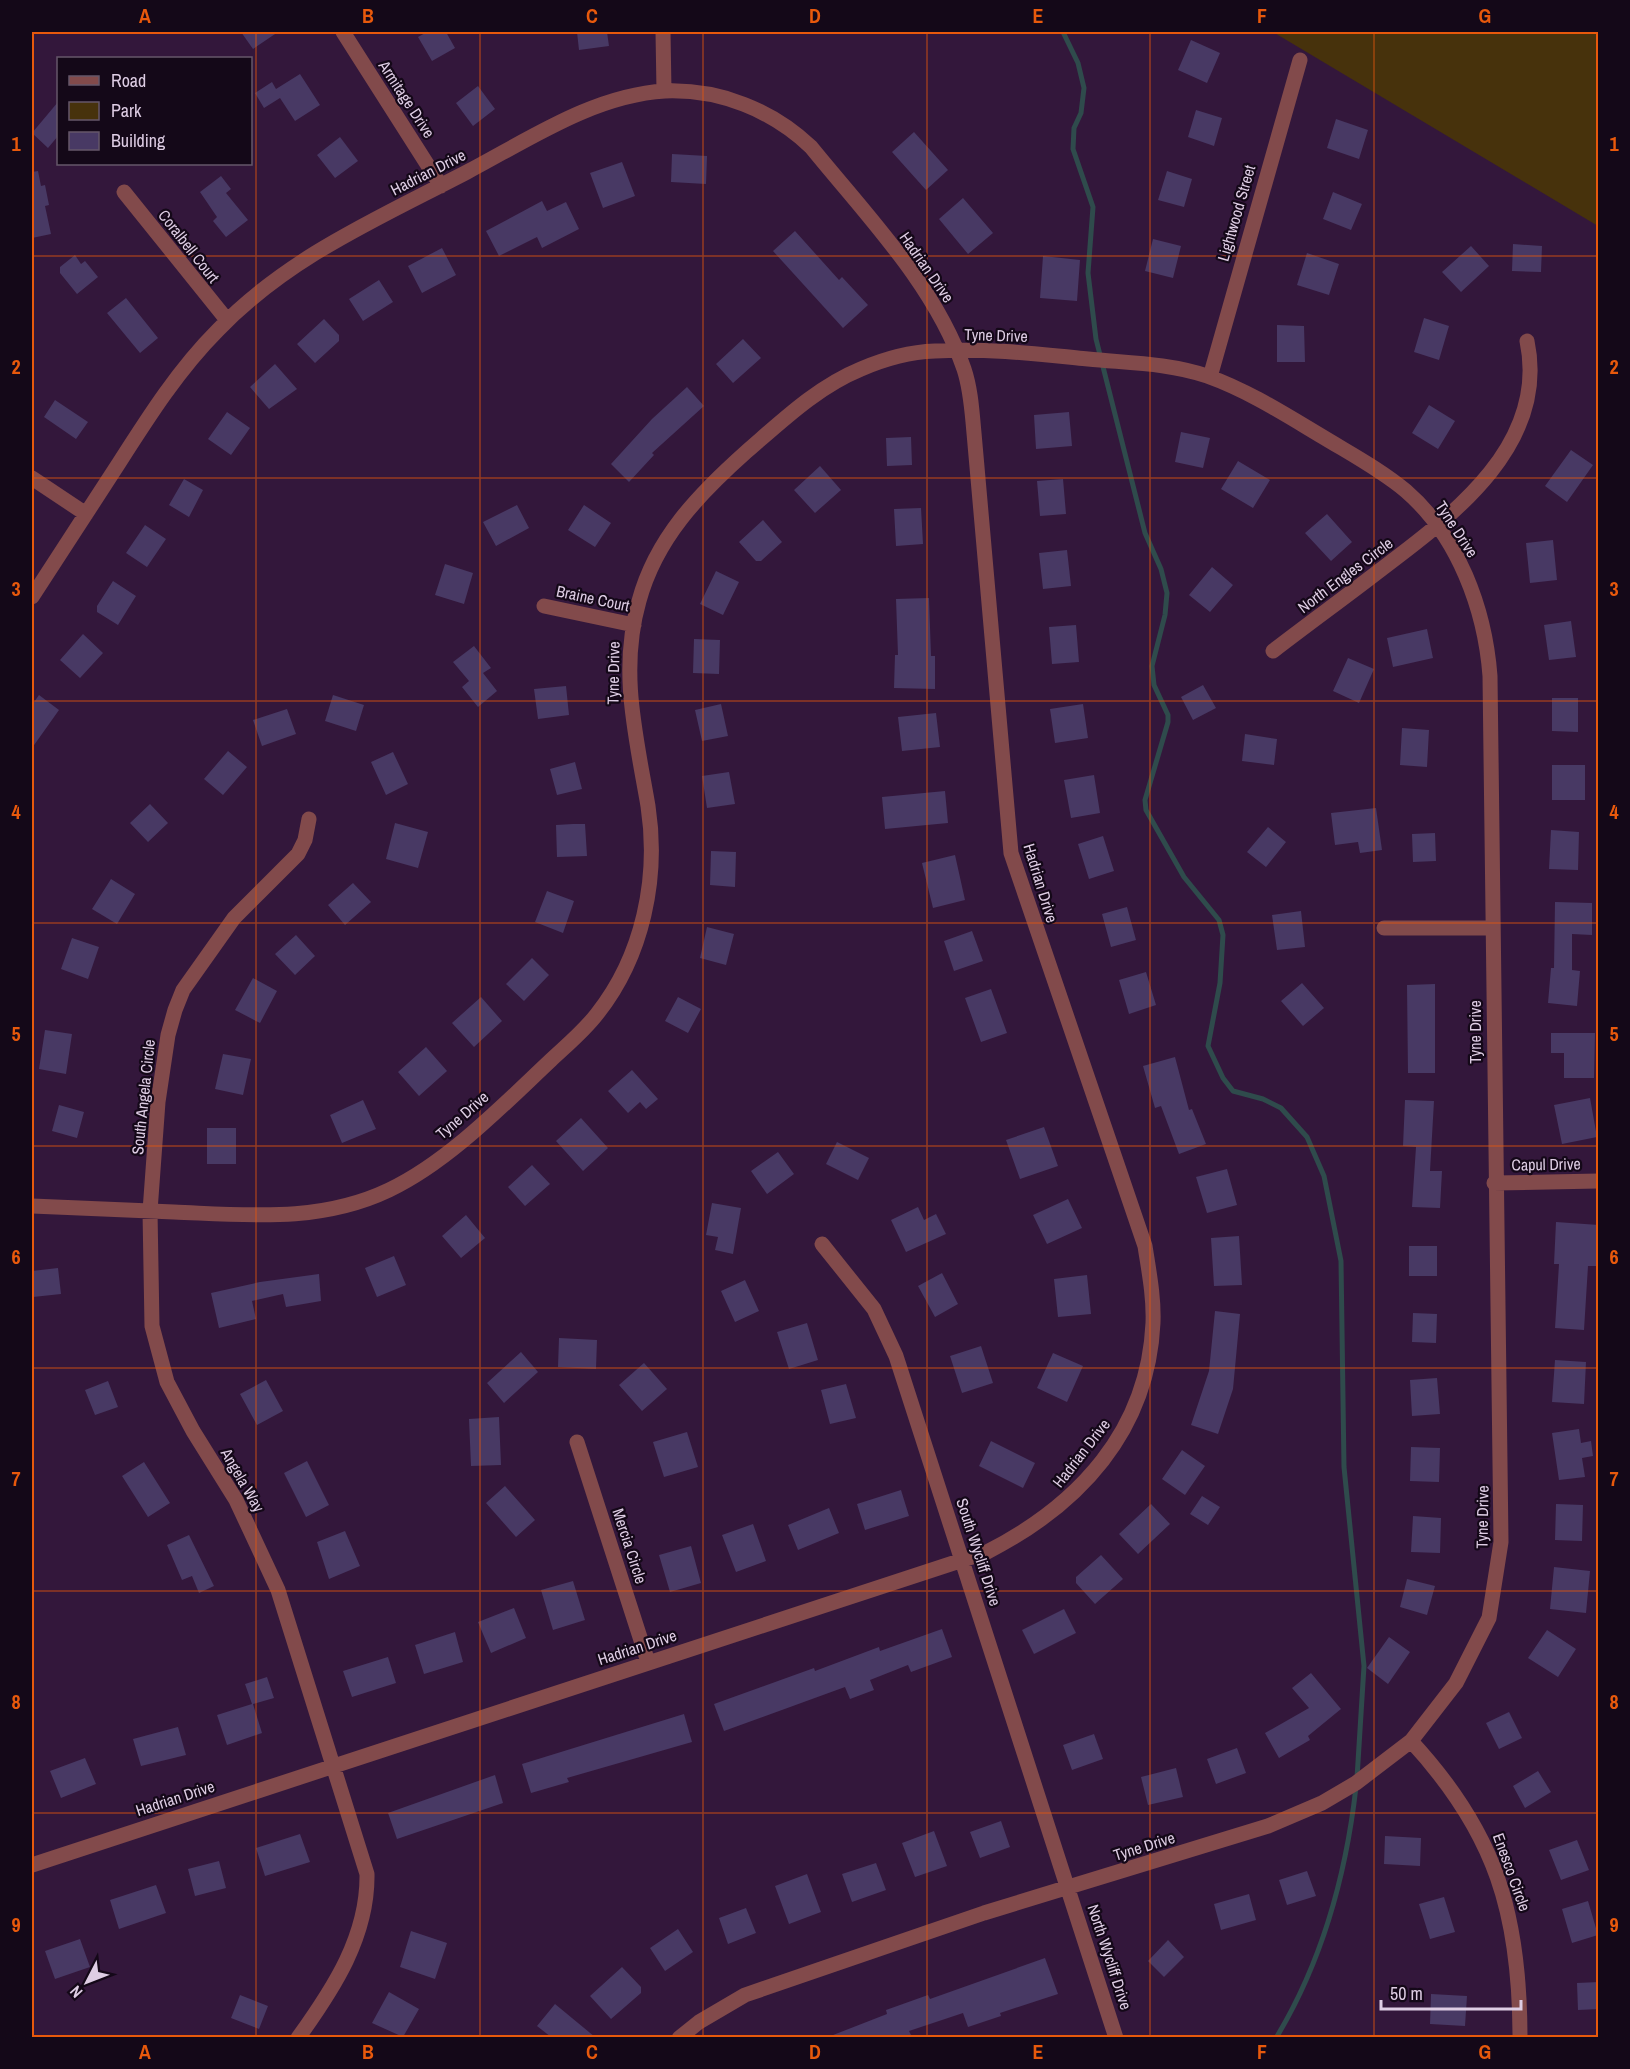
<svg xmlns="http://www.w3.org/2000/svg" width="1630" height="2069" font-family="'Archivo Narrow',sans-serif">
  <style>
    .green { fill: #47320c }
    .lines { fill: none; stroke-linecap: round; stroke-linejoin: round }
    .stream { stroke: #2f4b4c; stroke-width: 5 }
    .building { fill: #483964 }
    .street { stroke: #824a4b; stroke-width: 15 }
    .grid { fill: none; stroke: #e8590c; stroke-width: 1.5; stroke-opacity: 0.55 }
    .labels { text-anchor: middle; stroke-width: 4.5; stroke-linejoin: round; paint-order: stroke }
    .street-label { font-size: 16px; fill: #decde4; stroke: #140818 }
    .neatline { fill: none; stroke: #e8590c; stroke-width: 2 }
    .grid-label { font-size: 20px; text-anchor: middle; font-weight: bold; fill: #e8590c }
  </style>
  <rect width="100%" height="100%" fill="#33173b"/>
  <path class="green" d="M1273,32H1598V226Z"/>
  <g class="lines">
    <path class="stream" d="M1063,32L1078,63L1084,88L1081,113L1074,128L1073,149L1093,207L1088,273L1096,339L1145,533L1161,569L1167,593L1165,615L1152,666L1154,685L1168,715V722L1145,800L1146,810L1184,877L1219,920L1223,935L1220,983L1208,1046L1223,1078L1233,1091L1263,1099L1281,1108L1307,1137L1324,1176L1341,1261L1344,1467L1364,1666L1357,1778
      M1276,2038C1322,1962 1346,1875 1356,1787"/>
  </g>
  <path class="building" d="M241,32H278L253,49Z
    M427,32H446L455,48L432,61L418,37Z
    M577,32H607L609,46L579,50Z
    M1191,40L1220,53L1207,83L1178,70Z
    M300,74L320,105L295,121L280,98L264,108L255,93L272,82L276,89Z
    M478,86L495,109L473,126L456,103Z
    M58,102V136L48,148L32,133Z
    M1196,110L1222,118L1214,146L1188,137Z
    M1336,119L1368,130L1359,159L1327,148Z
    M914,132L948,170L926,190L892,152Z
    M340,137L358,161L335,178L317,155Z
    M672,154L707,156L706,184L671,182Z
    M622,162L635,196L603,208L590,173Z
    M38,171L41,186L45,185L49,205L45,206L51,234L32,238V172Z
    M1167,171L1192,179L1184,207L1158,200Z
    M221,176L231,189L226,193L248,220L226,237L213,221L217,217L200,192Z
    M1333,192L1362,204L1351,230L1323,219Z
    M963,198L993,233L968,254L939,219Z
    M542,201L547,211L566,202L579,229L542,248L537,237L499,256L486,231Z
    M795,231L839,280L842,277L868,305L843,328L773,251Z
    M1153,239L1181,246L1173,278L1145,271Z
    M1513,244L1542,246L1541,272L1512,271Z
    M1471,246L1489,266L1461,292L1442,272Z
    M442,248L456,275L422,293L408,266Z
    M1307,253L1339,264L1329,295L1297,285Z
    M75,255L81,264L85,261L98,277L77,294L60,273V267Z
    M1043,256L1080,260L1077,301L1040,298Z
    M379,280L393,302L363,321L349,299Z
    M126,298L158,338L140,353L107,313Z
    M1424,318L1449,326L1439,360L1414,352Z
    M324,319L339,335V341L315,363L297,344Z
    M1277,325L1304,326L1305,362H1277Z
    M743,339L761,358L733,383L716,364Z
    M275,364L297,389L269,409L250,387Z
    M687,387L704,406L652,453L654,455L629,482L611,464L652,419Z
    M55,400L88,422L76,439L44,417Z
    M1429,405L1455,421L1438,449L1412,433Z
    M227,412L250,428L231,455L208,439Z
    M1069,412L1072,446L1036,449L1034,415Z
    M1181,432L1210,438L1203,468L1175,462Z
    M911,437L912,465L887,466L886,438Z
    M1571,450L1593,465L1567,502L1545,486Z
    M1238,461L1270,480L1253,508L1221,489Z
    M820,466L841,490L815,513L794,490Z
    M184,479L203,490L189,517L169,505Z
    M1063,479L1066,514L1040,516L1037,481Z
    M517,505L529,528L496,546L483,522Z
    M584,505L611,523L595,547L568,530Z
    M921,508L923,544L896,546L894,509Z
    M1327,514L1352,542L1331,561L1305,533Z
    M763,520L782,542L761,561H756L739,542Z
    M145,525L166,539L147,567L126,553Z
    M1553,540L1557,580L1530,583L1526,543Z
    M1067,550L1071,586L1043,589L1039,553Z
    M445,564L473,573L464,604L435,595Z
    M1212,567L1233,585L1210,612L1189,595Z
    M716,571L739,582L723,615L700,604Z
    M113,581L136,596L118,625L97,612V606Z
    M929,598L931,656H935V689L894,688L895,655H898L896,599Z
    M1571,621L1576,657L1549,660L1544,625Z
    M1076,625L1079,662L1052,664L1049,627Z
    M1427,629L1433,658L1393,667L1387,638Z
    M83,634L103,653L80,678L60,660Z
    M694,639L720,640L719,674L693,673Z
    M474,646L491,668L483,673L497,691L478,707L462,687L469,681L453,662Z
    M1348,658L1374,669L1359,703L1333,691Z
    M1203,685L1216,708L1193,720L1181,697Z
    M566,686L569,715L538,719L534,689Z
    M39,695L59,710L32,748V705Z
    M333,695L364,705L356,731L325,721Z
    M1552,698H1578V732L1552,731Z
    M721,704L728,736L702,741L695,710Z
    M1083,704L1088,738L1055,743L1050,709Z
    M287,709L296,734L262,746L253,720Z
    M936,713L940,747L902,751L898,717Z
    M1402,728L1429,730L1427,767L1400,765Z
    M1245,734L1277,739L1274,765L1242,761Z
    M228,751L247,767L223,795L204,779Z
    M393,752L408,784L386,795L371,762Z
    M575,762L582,789L557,795L550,769Z
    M1552,765H1585V800H1552Z
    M729,772L735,804L707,808L702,776Z
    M1094,775L1100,813L1071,818L1064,780Z
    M945,791L948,823L885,829L882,797Z
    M150,804L168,823L148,842L130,823Z
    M1376,808L1382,850L1360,853L1358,842L1335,845L1331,813Z
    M395,823L428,832L418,868L386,859Z
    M573,824H585L587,856L557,857L556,825Z
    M1268,827L1286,842L1266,867L1247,852Z
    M1551,830L1579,832L1578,870L1549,869Z
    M1435,833L1436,861L1413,862L1412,834Z
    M1103,836L1114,871L1089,879L1078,844Z
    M711,851L736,852L735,887L710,885Z
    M955,855L965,900L933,908L922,863Z
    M111,879L135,894L117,924L92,909Z
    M353,883L371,902L345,925L328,905Z
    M547,891L574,901L563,933L535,922Z
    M1555,902L1592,903V935L1572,934V970L1580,971L1577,1006L1548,1003L1551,968H1554Z
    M1127,907L1136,940L1111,947L1102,914Z
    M1301,911L1305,947L1277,950L1272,915Z
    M707,927L734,934L726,965L700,958Z
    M972,931L983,961L954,971L944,941Z
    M296,935L315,956L295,975L275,954Z
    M72,938L99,947L88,979L61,969Z
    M532,958L549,975L524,1001L506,984Z
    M1146,972L1156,1005L1129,1014L1119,980Z
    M253,978L277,991L260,1023L235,1010Z
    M1302,983L1324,1008L1303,1026L1281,1001Z
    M1435,984V1073H1408L1407,985Z
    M991,989L1007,1033L981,1042L965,998Z
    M481,997L502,1021L474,1047L452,1023Z
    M678,997L701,1009L688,1033L665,1021Z
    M45,1030L72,1034L66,1074L39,1069Z
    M1551,1033H1595L1594,1078H1564V1053H1551Z
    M426,1047L447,1071L419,1096L398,1072Z
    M223,1054L251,1059L243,1095L215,1089Z
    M1175,1057L1189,1110L1192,1109L1206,1144L1179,1154L1161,1106L1155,1108L1143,1066Z
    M632,1070L658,1099L646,1109L640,1102L628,1113L608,1091Z
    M1590,1098L1597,1137L1562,1144L1554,1105Z
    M363,1100L376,1129L342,1143L330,1115Z
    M1405,1100L1434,1101L1430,1171H1442L1440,1208L1412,1207L1416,1147L1403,1146Z
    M59,1105L84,1112L77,1138L52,1131Z
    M581,1118L608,1148L583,1171L556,1141Z
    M1044,1127L1058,1166L1020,1179L1006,1140Z
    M207,1128H236V1164H207Z
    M837,1142L869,1158L858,1180L826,1164Z
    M778,1152L794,1174L767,1194L751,1171Z
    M532,1165L550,1184L525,1206L508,1187Z
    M1227,1169L1237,1205L1207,1213L1196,1177Z
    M1068,1199L1082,1228L1047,1244L1033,1215Z
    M712,1203L741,1208L733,1254L715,1250L718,1237L706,1235Z
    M918,1207L924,1220L936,1214L946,1234L906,1252L891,1220Z
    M466,1215L485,1238L461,1258L442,1236Z
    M1556,1222L1599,1225V1266H1588L1584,1330L1555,1328L1559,1264H1554Z
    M1239,1236L1242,1285L1214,1286L1211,1238Z
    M1409,1246H1437V1276H1409Z
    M394,1256L406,1285L377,1297L365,1268Z
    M58,1268L61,1294L33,1297L32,1271Z
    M942,1273L958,1304L935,1317L918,1286Z
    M319,1274L321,1301L286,1307L283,1294L252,1301L256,1319L219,1328L211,1293L260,1282Z
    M1087,1275L1091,1314L1058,1317L1054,1279Z
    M745,1280L759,1311L735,1322L721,1291Z
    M1215,1311L1240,1314L1233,1389L1218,1434L1191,1425L1209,1371Z
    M1413,1313L1437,1314L1436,1343L1412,1342Z
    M807,1323L818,1360L789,1369L777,1332Z
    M559,1338L597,1340L596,1369L558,1367Z
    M981,1346L993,1383L962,1393L950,1356Z
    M521,1352L538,1372L504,1403L487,1383Z
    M1053,1353L1083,1366L1067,1402L1037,1388Z
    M1555,1360L1586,1362L1584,1404L1552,1402Z
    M644,1363L667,1389L642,1411L619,1385Z
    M1437,1378L1440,1414L1412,1416L1410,1380Z
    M266,1380L283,1411L257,1425L240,1394Z
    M108,1381L118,1407L95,1415L85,1390Z
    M846,1384L856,1418L830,1424L821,1390Z
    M499,1417L501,1465L471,1466L469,1419Z
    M1579,1429L1581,1443L1591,1441L1593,1456L1582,1458L1585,1477L1559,1480L1552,1433Z
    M687,1432L698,1467L664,1477L653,1442Z
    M991,1441L1035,1463L1023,1488L979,1466Z
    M1411,1447L1440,1448L1439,1482L1410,1481Z
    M1182,1450L1205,1466L1185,1495L1162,1479Z
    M307,1461L329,1505L306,1517L284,1473Z
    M144,1462L170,1503L148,1517L122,1476Z
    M505,1486L535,1520L516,1537L486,1503Z
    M901,1490L909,1516L865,1530L857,1504Z
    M1202,1496L1220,1507L1208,1525L1190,1514Z
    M1151,1504L1170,1524L1138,1554L1119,1534Z
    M1556,1504L1583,1505L1582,1541L1555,1540Z
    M829,1508L839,1533L798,1550L788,1525Z
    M1413,1516L1441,1518L1440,1553L1411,1552Z
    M753,1524L766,1561L736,1572L722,1535Z
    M345,1531L360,1566L329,1579L317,1542Z
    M189,1535L214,1586L199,1593L192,1576L182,1580L167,1545Z
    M691,1546L701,1583L670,1592L659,1555Z
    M1101,1555L1123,1579L1095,1604L1076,1583V1577Z
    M1554,1567L1590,1571L1586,1613L1550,1609Z
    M1407,1579L1435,1586L1427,1615L1400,1607Z
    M573,1581L585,1620L553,1630L541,1590Z
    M514,1608L526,1638L491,1653L478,1622Z
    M1064,1609L1076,1633L1034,1654L1022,1630Z
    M942,1629L952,1657L911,1672L908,1665L870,1680L874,1690L850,1699L845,1687L724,1731L714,1704L814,1668L815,1671L879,1647L880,1651Z
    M1547,1630L1576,1649L1558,1677L1528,1658Z
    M455,1632L463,1662L424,1674L415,1645Z
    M1389,1637L1410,1652L1388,1684L1367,1668Z
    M388,1657L396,1683L352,1697L343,1671Z
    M1311,1673L1341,1709L1308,1736L1310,1740L1279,1758L1265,1733L1309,1708L1292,1688Z
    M267,1677L274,1698L253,1704L262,1733L227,1745L217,1715L252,1704L245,1684Z
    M1509,1712L1522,1738L1499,1749L1486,1723Z
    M684,1714L692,1742L567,1778L569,1782L531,1793L522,1764Z
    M178,1727L186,1755L141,1766L133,1739Z
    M1094,1734L1103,1759L1072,1770L1063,1745Z
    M1237,1748L1246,1773L1216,1784L1207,1759Z
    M85,1758L96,1784L61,1798L50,1771Z
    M1176,1768L1183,1797L1148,1805L1141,1777Z
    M1538,1771L1551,1792L1525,1808L1513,1786Z
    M495,1775L503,1803L397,1839L388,1813Z
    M1001,1821L1010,1847L980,1858L970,1832Z
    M934,1831L947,1866L915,1877L902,1843Z
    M300,1834L310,1862L265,1876L256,1848Z
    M1385,1836L1421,1838L1420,1866L1384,1864Z
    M1577,1840L1589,1870L1561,1880L1549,1850Z
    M219,1861L226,1888L195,1896L188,1869Z
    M876,1863L886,1890L852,1902L842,1874Z
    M1307,1871L1316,1896L1287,1905L1279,1880Z
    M807,1874L821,1912L789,1924L775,1886Z
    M156,1885L166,1913L119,1929L110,1900Z
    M1249,1894L1256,1920L1221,1930L1214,1904Z
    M1444,1897L1455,1932L1430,1939L1419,1904Z
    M1588,1901L1598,1935L1572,1943L1562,1909Z
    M746,1908L756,1933L728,1944L719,1918Z
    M678,1929L693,1952L665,1971L650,1948Z
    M411,1931L447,1943L435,1979L400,1967Z
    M80,1939L90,1967L55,1979L45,1951Z
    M1168,1940L1184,1957L1164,1977L1148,1961Z
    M1045,1958L1058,1994L1000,2013L1001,2016L968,2027L963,2013L909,2031L912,2037H828L887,2014L886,2010L928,1995L930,1999Z
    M622,1967L641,1987V1993L611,2019L590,1996Z
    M1599,1982V2009L1578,2010L1577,1983Z
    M389,1992L419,2009L403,2037L372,2023Z
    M1431,1994L1467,1996L1465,2026L1430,2024Z
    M240,1995L268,2006L259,2029L231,2018Z
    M555,2004L595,2037H551L537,2026Z"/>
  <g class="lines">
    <path class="street" d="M343,32L441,186
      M663,32L664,91
      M124,192L227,320
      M1210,377L1300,60
      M32,478L86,514
      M32,597C61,552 90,508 119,463C149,416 179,369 218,330C288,257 379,218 467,172C528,140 594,95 665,91C720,89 772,110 811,147C867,216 935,285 964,369C971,390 972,412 974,433L1011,853L1145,1246C1149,1272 1154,1297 1153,1323C1148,1431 1079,1505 987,1552L32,1865
      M544,606L634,625
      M1273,651C1308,624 1344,598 1379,571C1452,516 1549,445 1527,341
      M1384,928H1492
      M1494,1183L1598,1181
      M32,1206C79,1208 126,1210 174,1212C248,1215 320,1223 389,1190C448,1162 503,1105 551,1060C567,1045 584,1031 597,1014C643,956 659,878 648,806C636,736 619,671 639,601C656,538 699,494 746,452C782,421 817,387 861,369C884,359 910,352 935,351C986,348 1038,354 1088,359C1128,363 1169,363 1207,376C1249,391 1286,415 1323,437C1351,454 1381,470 1406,491C1458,536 1485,609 1490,676L1501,1542L1489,1618L1456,1683L1411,1741L1356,1783L1322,1803L1268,1826L984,1913L745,1995L699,2022L679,2038
      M822,1244L874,1309L896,1356L1116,2038
      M577,1442L648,1662
      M1411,1741C1496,1833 1520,1914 1520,2038
      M298,2038C334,1988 368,1936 367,1874L278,1590L236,1500L193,1431L167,1382L152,1326L150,1211L158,1102L168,1035L175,1010L183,990L234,918L298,854L305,840L309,819"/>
  </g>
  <path class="grid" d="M256,32V2038M480,32V2038M703,32V2038M927,32V2038M1150,32V2038M1374,32V2038M32,256H1598M32,478H1598M32,701H1598M32,923H1598M32,1146H1598M32,1368H1598M32,1591H1598M32,1813H1598"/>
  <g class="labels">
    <g class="street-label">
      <text transform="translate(407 99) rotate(57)" y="6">Armitage Drive</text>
      <text transform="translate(428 172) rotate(-27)" y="6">Hadrian Drive</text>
      <text transform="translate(1236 213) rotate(-74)" y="6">Lightwood Street</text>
      <text transform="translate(189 246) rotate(52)" y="6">Coralbell Court</text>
      <text transform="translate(927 267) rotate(55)" y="6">Hadrian Drive</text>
      <text transform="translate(996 335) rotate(2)" y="6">Tyne Drive</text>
      <text transform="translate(1457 529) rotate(57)" y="6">Tyne Drive</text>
      <text transform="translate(1345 575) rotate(-37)" y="6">North Engles Circle</text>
      <text transform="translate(593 598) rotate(12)" y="6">Braine Court</text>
      <text transform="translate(613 673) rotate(-89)" y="6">Tyne Drive</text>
      <text transform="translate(1041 883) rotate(73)" y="6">Hadrian Drive</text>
      <text transform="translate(1475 1032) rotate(-90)" y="6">Tyne Drive</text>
      <text transform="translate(143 1097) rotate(-84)" y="6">South Angela Circle</text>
      <text transform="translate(462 1115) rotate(-41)" y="6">Tyne Drive</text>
      <text transform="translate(1546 1164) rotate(-1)" y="6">Capul Drive</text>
      <text transform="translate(1081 1453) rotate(-52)" y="6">Hadrian Drive</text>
      <text transform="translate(243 1480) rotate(60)" y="6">Angela Way</text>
      <text transform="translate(1482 1517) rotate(-89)" y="6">Tyne Drive</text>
      <text transform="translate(630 1546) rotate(72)" y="6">Mercia Circle</text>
      <text transform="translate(979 1552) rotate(72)" y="6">South Wycliff Drive</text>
      <text transform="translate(637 1647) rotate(-18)" y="6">Hadrian Drive</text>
      <text transform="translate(175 1798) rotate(-18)" y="6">Hadrian Drive</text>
      <text transform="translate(1144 1846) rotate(-17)" y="6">Tyne Drive</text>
      <text transform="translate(1512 1872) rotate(70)" y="6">Enesco Circle</text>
      <text transform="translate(1110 1957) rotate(72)" y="6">North Wycliff Drive</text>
    </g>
  </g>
  <rect width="1630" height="2069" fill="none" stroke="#140818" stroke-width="66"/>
  <rect x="57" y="57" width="195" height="108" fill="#140818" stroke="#65576a" stroke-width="1.5"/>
  <rect x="69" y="76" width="30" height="9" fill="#824a4b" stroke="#65576a" stroke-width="1.5"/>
  <text x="111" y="87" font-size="18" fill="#decde4">Road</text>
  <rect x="69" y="102" width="30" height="18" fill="#47320c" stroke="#65576a" stroke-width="1.5"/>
  <text x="111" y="117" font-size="18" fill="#decde4">Park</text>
  <rect x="69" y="132" width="30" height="18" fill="#483964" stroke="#65576a" stroke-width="1.5"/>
  <text x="111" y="147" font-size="18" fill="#decde4">Building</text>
  <g transform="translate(87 1982) rotate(228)" stroke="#140818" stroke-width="4.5" paint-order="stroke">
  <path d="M0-4.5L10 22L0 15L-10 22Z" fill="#decde4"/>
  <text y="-9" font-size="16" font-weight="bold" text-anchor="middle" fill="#decde4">N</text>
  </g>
  <path d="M1381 2000v9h140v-9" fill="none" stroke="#decde4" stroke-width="3"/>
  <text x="1390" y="2000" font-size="18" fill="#decde4" stroke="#140818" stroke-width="4.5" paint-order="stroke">50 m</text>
  <rect x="33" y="33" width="1564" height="2003" class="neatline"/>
  <g class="grid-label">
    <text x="145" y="23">A</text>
    <text x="368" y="23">B</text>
    <text x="592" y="23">C</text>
    <text x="815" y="23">D</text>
    <text x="1038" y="23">E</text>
    <text x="1262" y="23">F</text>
    <text x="1485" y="23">G</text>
    <text x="16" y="151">1</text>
    <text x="1614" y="151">1</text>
    <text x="16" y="374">2</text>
    <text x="1614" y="374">2</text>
    <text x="16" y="596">3</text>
    <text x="1614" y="596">3</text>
    <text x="16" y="819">4</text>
    <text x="1614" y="819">4</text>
    <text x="16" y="1041">5</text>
    <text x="1614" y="1041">5</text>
    <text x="16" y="1264">6</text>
    <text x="1614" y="1264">6</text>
    <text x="16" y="1486">7</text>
    <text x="1614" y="1486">7</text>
    <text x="16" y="1709">8</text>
    <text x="1614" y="1709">8</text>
    <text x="16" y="1932">9</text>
    <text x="1614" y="1932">9</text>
    <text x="145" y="2059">A</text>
    <text x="368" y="2059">B</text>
    <text x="592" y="2059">C</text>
    <text x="815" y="2059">D</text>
    <text x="1038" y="2059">E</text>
    <text x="1262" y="2059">F</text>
    <text x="1485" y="2059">G</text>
  </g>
</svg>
